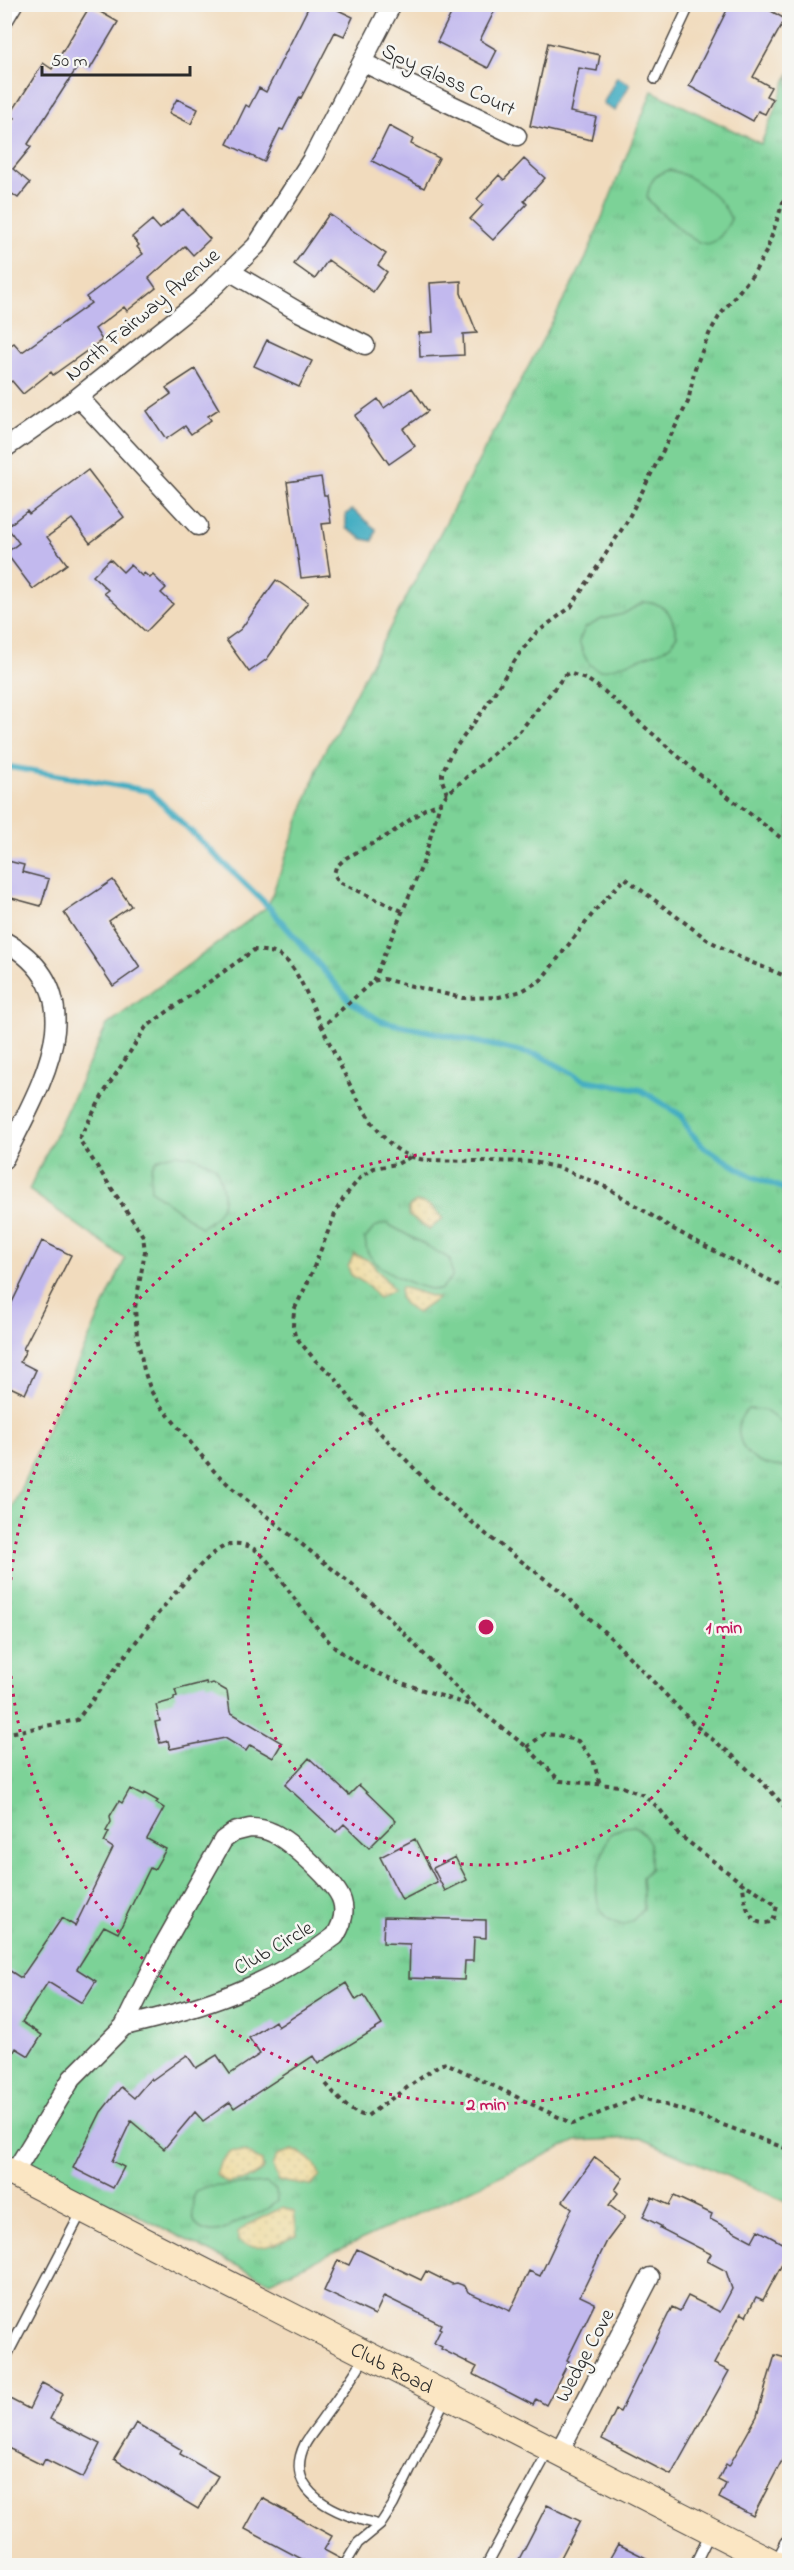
<svg xmlns="http://www.w3.org/2000/svg" width="794" height="2570" font-family="'Indie Flower',sans-serif">
  <style>
    .grass { fill: url(#grass-tufts); stroke: #537e61; stroke-width: 1.5 }
    .sand { fill: url(#sand-dots); stroke: #8c8264; stroke-width: 1.5 }
    .pitch { fill: #7bd297; stroke: #537e61; stroke-width: 1.5 }
    .water { fill: #41acc1; stroke: #366c76; stroke-width: 1.5 }
    .lines { fill: none; stroke-linecap: round; stroke-linejoin: round }
    .stream { stroke: #41acc1; stroke-width: 6 }
    .building { fill: #c2b9ee }
    .lane-casing { stroke: #494541; stroke-width: 12 }
    .street-casing { stroke: #494541; stroke-width: 21 }
    .secondary-casing { stroke: #494541; stroke-width: 28 }
    .path { stroke: #494541; stroke-width: 4; stroke-dasharray: 4.5 4.5; stroke-linecap: butt }
    .lane { stroke: #fff; stroke-width: 9 }
    .street { stroke: #fff; stroke-width: 18 }
    .secondary { stroke: #fbe6c3; stroke-width: 26 }
    .ring { fill: none; stroke: #c2185b; stroke-width: 3; stroke-dasharray: 3 6 }
    .labels { text-anchor: middle; stroke-width: 5; stroke-linejoin: round; paint-order: stroke }
    .street-label { font-size: 21px; fill: #2b2b2b; stroke: #f6f6f2 }
    .centre { fill: #c2185b; stroke: #f6f6f2; stroke-width: 3 }
    .ring-label { font-size: 18px; text-anchor: middle; font-weight: bold; fill: #c2185b; stroke: #f6f6f2; stroke-width: 5; stroke-linejoin: round; paint-order: stroke }
  </style>
  <defs>
    <pattern id="grass-tufts" width="24" height="20" patternUnits="userSpaceOnUse" patternTransform="scale(1.5)"><rect width="24" height="20" fill="#7bd297"/><path d="M3 7l-1-3M5 7V3M7 7l1-3M15 17l-1-3M17 17v-4M19 17l1-3" fill="none" stroke="#6ab482"/></pattern>
    <pattern id="sand-dots" width="8" height="8" patternUnits="userSpaceOnUse" patternTransform="scale(1.5)"><rect width="8" height="8" fill="#eeda9e"/><path d="M2 2h.1M6 6h.1" fill="none" stroke="#cb8" stroke-width="1.8" stroke-linecap="round"/></pattern>
  </defs>
  <rect width="100%" height="100%" fill="#f6f6f2"/>
  <filter id="ink" filterUnits="userSpaceOnUse"><feTurbulence type="fractalNoise" baseFrequency=".0167" numOctaves="2"/><feDisplacementMap in="SourceGraphic" scale="12" xChannelSelector="R" yChannelSelector="G"/><feConvolveMatrix kernelMatrix="1 2 1 2 8 2 1 2 1" color-interpolation-filters="sRGB"/></filter>
  <filter id="wash" filterUnits="userSpaceOnUse"><feTurbulence type="fractalNoise" baseFrequency=".008" numOctaves="4" result="noise"/><feDisplacementMap in="SourceGraphic" scale="24" xChannelSelector="R" yChannelSelector="G"/><feGaussianBlur stdDeviation="1.35" result="paint"/><feColorMatrix in="noise" values="0 0 0 0 0 0 0 0 0 0 0 0 0 0 0 0 0 1.4 0 .05"/><feComposite in="paint" operator="in"/></filter>
  <g filter="url(#wash)">
    <rect width="100%" height="100%" fill="#f1dbbd"/>
    <path class="grass" d="M789,73V2203L640,2138L576,2141L269,2282L127,2210L5,2169V1523L125,1259L29,1190L107,1025L268,906L322,756L586,258L652,91L761,144Z"/>
    <path class="sand" d="M416,1202C429,1203 435,1209 443,1219L429,1229L409,1216V1207Z
      M354,1254L370,1261L394,1290L378,1298L369,1286L351,1275L348,1267Z
      M401,1287L438,1298L417,1313C406,1307 397,1301 401,1287Z
      M293,2150C307,2156 315,2160 320,2176L311,2186L279,2181L272,2166L277,2155Z
      M231,2151L244,2152L262,2161L263,2170L246,2180L227,2183L216,2175L220,2163Z
      M283,2207L294,2212L297,2235C279,2242 256,2253 238,2241V2232L247,2225Z"/>
    <path class="pitch" d="M670,170C694,176 722,197 731,219C714,255 699,247 674,224C664,215 654,209 647,197C650,181 654,174 670,170Z
      M644,602C668,604 671,613 677,635C675,638 672,644 669,646C663,651 605,672 599,670C586,666 583,652 579,641L585,628L602,619L623,614Z
      M176,1154L196,1157L216,1167C226,1193 229,1212 201,1227L151,1190C149,1166 150,1157 176,1154Z
      M386,1223L450,1259L452,1277L440,1290C421,1290 378,1271 368,1253C366,1250 366,1243 365,1239L375,1227Z
      M748,1409L764,1410L789,1428V1468C781,1466 770,1466 761,1463C740,1454 730,1425 748,1409Z
      M634,1826C653,1837 650,1849 650,1869L642,1877L644,1909L633,1920L624,1925C617,1923 608,1921 604,1915C588,1895 601,1854 610,1834L624,1827Z
      M266,2183L276,2190L277,2201C265,2213 251,2216 236,2222C231,2223 229,2227 224,2230C219,2232 212,2233 206,2231C188,2226 192,2205 195,2191L206,2187Z"/>
    <path class="water" d="M617,77L630,84L615,111L603,104Z
      M352,510C358,512 368,524 376,529L373,541L363,539L346,528V514Z"/>
    <g class="lines">
      <path class="stream" d="M4,766L149,791L268,906L351,1002L381,1021L541,1056L584,1080L641,1090L682,1116L689,1131L704,1147L751,1176L790,1191"/>
    </g>
    <g id="blocks">
      <path class="building" d="M310,4H340L338,10L353,17L344,36L335,32L301,98L300,97L283,130L280,129L264,162L227,144L246,105L249,107L259,88L266,92Z
        M456,4H498L480,40L497,50L488,68L437,42Z
        M730,4H759L785,19L753,77L771,87L766,96L773,99L765,114L758,111L753,121L689,86Z
        M90,6L118,22L90,69L80,63L28,144L31,147L13,169L30,183L18,198L4,188V131L15,118L10,115L43,63L52,69Z
        M548,43L600,55L597,71L579,68L570,112L596,117L591,140L530,126Z
        M177,99L198,109L191,124L169,113Z
        M389,126L413,139L411,144L439,158L424,188L372,161Z
        M524,159L545,178L524,201L527,204L493,240L470,219L483,205L477,199L499,175L504,180Z
        M183,209L210,239L193,255L185,246L149,278L156,288L127,311L124,307L95,329L102,340L53,375L51,372L23,394L12,381L4,387V350L14,343L22,352L91,303L86,297L143,254L137,247L139,245L132,237L152,220L160,229Z
        M329,214L386,254L378,265L387,272L373,292L328,260L315,279L294,264Z
        M461,281V293L477,333L463,334L464,355L420,357L419,333L433,332L430,283Z
        M267,340L312,361L299,387L254,366Z
        M195,369L219,409L208,416L211,420L191,434L185,426L166,439L147,411L171,394L166,388Z
        M412,388L428,411L403,429L415,446L389,464L355,416L378,399L384,408Z
        M88,470L124,517L90,543L72,519L47,537L67,564L33,589L6,553L19,543L7,527L27,511L29,514Z
        M321,477L324,495H327L331,523L322,524L330,575L301,578L287,482Z
        M110,559L123,572L130,565L142,576L144,573L150,578L153,575L166,588L161,593L173,604L146,632L104,593L108,590L93,576Z
        M276,580L308,602L267,659L249,672L226,640L241,629Z
        M4,860L24,865L22,872L49,879L41,906L4,896Z
        M113,880L131,906L109,921L140,967L113,986L64,913Z
        M42,1241L71,1255L23,1349L26,1350L20,1362L36,1370L25,1394L8,1386L4,1394V1319Z
        M206,1682L207,1685L213,1683L227,1691L230,1712L282,1743L273,1758L250,1745L246,1751L225,1738L170,1749L168,1741L160,1743L155,1722L160,1721L156,1705L174,1700V1697L177,1696L175,1690Z
        M309,1758L349,1795L359,1785L396,1821L369,1848L344,1824L336,1832L285,1785Z
        M130,1789L143,1796L144,1793L158,1801L156,1803L164,1808L147,1839L166,1849L154,1870L150,1868L118,1933L104,1926L77,1969L96,1981L82,2003L48,1982L22,2022L42,2035L29,2056L16,2048L4,2071V1967L21,1978L62,1918L75,1926L113,1848L104,1842L109,1832L106,1831L111,1822L110,1816L119,1801L122,1803Z
        M415,1839L437,1882L402,1900L380,1857Z
        M455,1857L467,1880L445,1891L433,1868Z
        M384,1917L486,1920V1938L474,1937L473,1961H465L464,1980L409,1978L410,1944L383,1943Z
        M346,1983L356,2000L364,1995L382,2025L318,2064L313,2056L234,2108L230,2102L203,2121L195,2112L164,2149L131,2121L112,2161L124,2167L113,2188L73,2168L101,2112L121,2087L134,2098L151,2078L152,2080L187,2055L196,2068L217,2055L230,2074L260,2054L249,2038L275,2021L278,2027Z
        M595,2157L623,2178L615,2190L618,2193L609,2205L625,2217L607,2241L580,2296L595,2303L567,2360L569,2361L546,2405L536,2399L533,2405L473,2374L477,2367L441,2349L442,2347L434,2343L441,2329L439,2328L441,2324L384,2296L375,2315L324,2291L338,2260L349,2265L357,2249L421,2280L426,2271L452,2284L457,2283L465,2286L468,2292L510,2311L529,2271L540,2276L572,2208L563,2201Z
        M674,2196L712,2214L710,2219L752,2241L758,2230L789,2247V2251L763,2300L756,2297L746,2316L741,2313L714,2364L729,2371L671,2475L602,2439L616,2410L620,2412L672,2307L680,2311L688,2296L720,2312L732,2289L726,2271L707,2261L711,2254L660,2228L661,2226L643,2217L652,2197L669,2205Z
        M775,2355L789,2359V2447L753,2516L719,2498L726,2484L718,2480L726,2464L729,2466L757,2416Z
        M42,2383L63,2394L50,2419L100,2444L83,2478L45,2459L42,2465L4,2446V2396L29,2409Z
        M136,2423L182,2450L180,2454L218,2476L198,2509L114,2459Z
        M262,2498L332,2536L324,2550L341,2559L337,2565H313L245,2529Z
        M547,2505L580,2521L557,2565H516Z
        M618,2544L660,2565H606Z"/>
    </g>
  </g>
  <g filter="url(#ink)">
    <use href="#blocks" fill-opacity="0" stroke="#494541" stroke-width="1.5"/>
    <g class="lines">
      <g class="lane-casing">
        <path id="lane" d="M655,79L690,4
          M366,2355C353,2377 339,2397 324,2417C318,2426 310,2435 305,2444C280,2495 343,2516 380,2525
          M4,2361L82,2211
          M344,2566L358,2543L380,2525L393,2505L446,2397
          M486,2566L549,2450
          M694,2566L710,2533"/>
      </g>
      <g class="street-casing">
        <path id="street" d="M4,19L13,4
          M362,62L517,136
          M231,272L299,312L365,345
          M78,397L198,526
          M4,449L78,397L199,301L256,246L312,159L392,4
          M4,941C100,995 39,1087 4,1159
          M250,1828C259,1828 265,1829 273,1833C290,1841 337,1883 342,1901C346,1914 342,1925 335,1936C270,1986 203,2008 124,2026L162,1948L223,1840L234,1832Z
          M14,2173L72,2078L124,2026
          M559,2452L650,2277
          M779,2565L790,2544"/>
      </g>
      <g class="secondary-casing">
        <g id="secondary">
          <path id="s1" d="M4,2169L780,2566"/>
        </g>
      </g>
      <path class="path" d="M447,794L442,780V773L450,755L484,709L519,654L536,633L571,607L626,523L688,402L695,368L710,332L720,315L754,273L767,250L790,181
        M402,911L339,882L334,874L336,867L346,858L390,834L425,809L440,803
        M790,978L743,959L708,940L625,878L598,907L541,980L522,991L499,997L462,998L383,979L373,981L322,1027C339,1062 367,1129 398,1150C407,1156 415,1158 425,1160L534,1162L560,1168L606,1187L675,1230L790,1291
        M373,981L423,863L440,803L447,794L519,732L565,675L569,673L588,680L604,691L695,771L790,845
        M322,1027C313,1009 298,967 282,957C273,951 264,951 254,950L146,1027L105,1091L79,1139L143,1236L145,1251L135,1308L137,1336L144,1370L151,1391L160,1405L214,1471L232,1488L351,1584L389,1618L475,1707L527,1747L560,1781L620,1786L643,1795L659,1808L678,1834L743,1884C744,1902 749,1931 773,1921L777,1906L755,1890L743,1884
        M410,1157L397,1164L374,1168L360,1178L345,1196L337,1209L308,1282L294,1310L293,1326L295,1336L315,1360L333,1375L361,1413L438,1493L487,1535L558,1589L613,1640L696,1726L732,1755L769,1789L790,1813
        M4,1734L77,1720C102,1689 199,1548 231,1544C261,1540 277,1575 291,1594C302,1609 313,1623 325,1637C359,1676 425,1689 472,1706
        M527,1747L544,1734L558,1735L578,1741L593,1760L600,1784
        M326,2084C338,2097 348,2113 367,2116L439,2065L446,2063L573,2124L639,2097L686,2111L790,2150"/>
      <use href="#lane" class="lane"/>
      <use href="#street" class="street"/>
      <use href="#secondary" class="secondary"/>
    </g>
  </g>
  <g class="ring">
    <circle cx="486" cy="1627" r="238"/>
    <path d="M789 1995A477 477 0 1 1 789 1259"/>
  </g>
  <g class="labels">
    <g class="street-label">
      <text transform="translate(449 79) rotate(25)" y="7">Spy Glass Court</text>
      <text transform="translate(142 314) rotate(-40)" y="7">North Fairway Avenue</text>
      <text transform="translate(273 1947) rotate(-30)" y="7">Club Circle</text>
      <text transform="translate(584 2355) rotate(-62)" y="7">Wedge Cove</text>
      <text dy="7" stroke="none"><textPath href="#s1" startOffset="436">Club Road</textPath></text>
    </g>
  </g>
  <circle cx="486" cy="1627" r="9" class="centre"/>
  <g class="ring-label">
    <text x="724" y="1633">1 min</text>
    <text x="486" y="2110">2 min</text>
  </g>
  <rect width="794" height="2570" fill="none" stroke="#f6f6f2" stroke-width="24"/>
  <path d="M42 66v9h148v-9" fill="none" stroke="#2b2b2b" stroke-width="3"/>
  <text x="51" y="66" font-size="18" fill="#2b2b2b" stroke="#f6f6f2" stroke-width="4.5" paint-order="stroke">50 m</text>
</svg>
